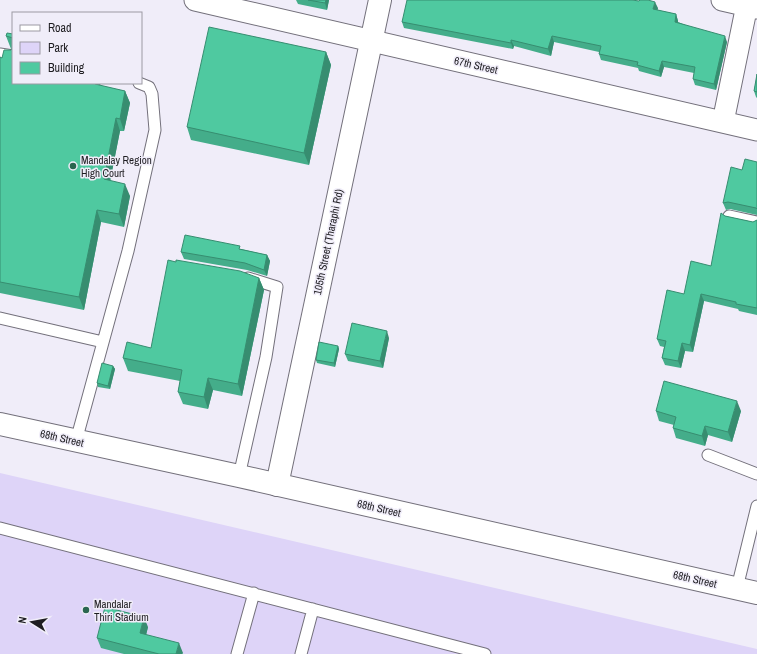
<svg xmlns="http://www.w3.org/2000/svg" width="757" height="654" font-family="'Archivo Narrow',sans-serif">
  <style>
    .green { fill: #ded4f8 }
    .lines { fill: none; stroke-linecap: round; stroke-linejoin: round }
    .service-casing { stroke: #73707b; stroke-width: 13 }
    .minor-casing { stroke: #73707b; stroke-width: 23 }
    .tertiary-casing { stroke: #73707b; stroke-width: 24 }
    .secondary-casing { stroke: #73707b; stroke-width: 24 }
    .service { stroke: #fff; stroke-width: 11 }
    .minor { stroke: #fff; stroke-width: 21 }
    .tertiary { stroke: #fff; stroke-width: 22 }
    .secondary { stroke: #fff; stroke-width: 22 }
    .wall { fill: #44ad8a }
    .shaded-wall { fill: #378d70 }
    .building { fill: #4fc9a0; stroke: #378d70 }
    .poi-dot { fill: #2a6650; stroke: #f0edf9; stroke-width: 1.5 }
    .labels { text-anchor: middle; stroke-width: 3; stroke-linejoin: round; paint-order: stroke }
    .street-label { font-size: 11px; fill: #1e1d21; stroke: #f0edf9 }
    .poi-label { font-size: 11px; fill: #1e1d21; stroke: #f0edf9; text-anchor: start }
  </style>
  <rect width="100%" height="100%" fill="#f0edf9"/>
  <path class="green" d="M0,473L757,649V654H0Z"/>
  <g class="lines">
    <g class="service-casing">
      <path id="service" d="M0,54L13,56
        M729,216L757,222
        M0,318L103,342
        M76,441L128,251L155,130L152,94L149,87L139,83
        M708,455L757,474
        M239,476L266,357L277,287L248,278
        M0,528L485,654
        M737,588L757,506
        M237,654L254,593
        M301,654L313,609"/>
    </g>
    <g class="minor-casing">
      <path id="minor" d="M195,0L757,130
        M722,0L757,8
        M723,122L748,0"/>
    </g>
    <g class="tertiary-casing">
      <path id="tertiary" d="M277,485L380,0"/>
    </g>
    <g class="secondary-casing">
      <path id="secondary" d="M0,424L239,476L757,593"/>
    </g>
    <use href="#service" class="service"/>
    <use href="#minor" class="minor"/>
    <use href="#tertiary" class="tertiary"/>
    <use href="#secondary" class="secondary"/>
  </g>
  <path class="wall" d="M295,0H329L327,10L298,4L296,0Z
    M658,8L657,10L676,14L678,21V22L727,42L716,90L695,85L693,79L694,73L664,67L661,77L639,71L638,68L601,60L599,54V52L554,42L551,56L514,46L513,49L404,28L402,22Z
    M13,34V83L101,86L125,91L130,103L124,131H120L110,181L130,196L124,227L101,222L84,310L0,293V57L2,58L12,49H11L6,36Z
    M326,52L331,65L309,165L191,140L187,127Z
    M757,74V98L756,97L754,91Z
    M757,162V215L730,209L726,210L723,203L742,170Z
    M725,216L753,222L757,220V315L739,311L738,309L704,301L693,352L685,351L681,368L665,365L662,358L664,347L660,346L657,339L684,294L711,266Z
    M241,249L267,255L270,261L267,276L247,270L184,259L181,252Z
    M259,278L264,290L242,396L213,390L208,409L183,404L178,392L180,381L128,371L123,358L151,348Z
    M389,338L383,368L348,361L345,354Z
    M338,346L339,349L335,367L317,363L316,360Z
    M113,366L115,369L110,389L98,387L97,383Z
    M656,411H741L732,442L708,435L705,446L676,438L673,428L674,425L659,421Z
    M148,627L146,635L183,653L182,654H124L101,648L97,638Z"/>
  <path class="shaded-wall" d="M326,0H329L327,10L325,3Z
    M655,2L658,8L656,16L653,9Z
    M676,14L678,21L677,28L675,22Z
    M552,36L554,42L551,56L548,49Z
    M725,36L727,42L716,90L714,84Z
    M511,40L514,46L513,49L511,43Z
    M326,52L331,65L309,165L304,153Z
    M662,61L664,67L661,77L659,71Z
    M95,83H100L101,87L95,84Z
    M125,91L130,103L124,131L120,119Z
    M116,118L120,131L108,192L104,179Z
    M125,184L130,196L124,227L119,214Z
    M97,210L101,222L84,310L79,297Z
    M267,255L270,261L267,276L264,270Z
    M259,278L264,290L242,396L238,384Z
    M701,294L704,301L693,352L690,345Z
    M387,331L389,338L383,368L380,361Z
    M682,343L685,351L681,368L678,361Z
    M338,346L339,349L335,367L334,363Z
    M113,366L115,369L110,389L108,386Z
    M208,378L213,390L208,409L204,397Z
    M737,401L741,411L732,442L728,432Z
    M705,426L708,435L705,446L702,436Z
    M144,617L148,627L144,643L140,633Z
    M179,643L183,653L182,654H176Z"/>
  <path class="building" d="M308,0H326L325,3Z
    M407,0H632L639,1L640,0H648L655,2L653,9L676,14L675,22L725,36L714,84L693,79L695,67L662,61L659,71L637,65L638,62L599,54L601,46L552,36L548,49L511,40V43L402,22Z
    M209,27L326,52L304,153L187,127Z
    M7,33L13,34V38L6,36Z
    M13,48V83H95V84L125,91L120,119L116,118L104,179L125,184L119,214L97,210L79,297L0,282V57L2,58L4,50H11Z
    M757,74V92L754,91Z
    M745,159L757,162V209L756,208L728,202L723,203L731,167L742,170Z
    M721,213L725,216L753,222L757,220V308L736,304V302L701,294L690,345L682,343L678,361L662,358L666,341L657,339L667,290L684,294L691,261L711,266Z
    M185,235L240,246L239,249L267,255L264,270L245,263L181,252Z
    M168,260L176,262V260L240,271L259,278L238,384L208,378L204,397L178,392L182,370L123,358L127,342L151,348Z
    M352,323L387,331L380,361L345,354Z
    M319,342L338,346L334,363L316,360Z
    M102,363L113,366L108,386L97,383Z
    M664,381L737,401L728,432L705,426L702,436L673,428L676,417L656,411Z
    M105,607L144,617L140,633L179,643L176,654H159L97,638Z"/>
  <g class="poi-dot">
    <circle cx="73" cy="166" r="4"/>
    <circle cx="86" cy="610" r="4"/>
  </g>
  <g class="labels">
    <g class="street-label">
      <text transform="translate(476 65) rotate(13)" y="4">67th Street</text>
      <text transform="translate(328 242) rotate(-78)" y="4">105th Street (Tharaphi Rd)</text>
      <text transform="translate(62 438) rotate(13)" y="4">68th Street</text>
      <text transform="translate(379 508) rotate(13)" y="4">68th Street</text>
      <text transform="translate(695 579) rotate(13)" y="4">68th Street</text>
    </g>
    <g class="poi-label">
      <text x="81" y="164">Mandalay Region<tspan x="81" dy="13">High Court</tspan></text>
      <text x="94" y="608">Mandalar<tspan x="94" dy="13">Thiri Stadium</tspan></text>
    </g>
  </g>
  <rect x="12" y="12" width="130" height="72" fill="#f0edf9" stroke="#9c9aa3"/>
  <rect x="20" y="25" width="20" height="6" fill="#ffffff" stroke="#9c9aa3"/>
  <text x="48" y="32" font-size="12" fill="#1e1d21">Road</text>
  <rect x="20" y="42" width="20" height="12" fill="#ded4f8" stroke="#9c9aa3"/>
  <text x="48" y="52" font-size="12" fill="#1e1d21">Park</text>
  <rect x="20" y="62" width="20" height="12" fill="#4fc9a0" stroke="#9c9aa3"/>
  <text x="48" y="72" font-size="12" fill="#1e1d21">Building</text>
  <g transform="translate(32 622) rotate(281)" stroke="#f0edf9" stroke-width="3" paint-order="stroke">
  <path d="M0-3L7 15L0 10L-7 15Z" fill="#1e1d21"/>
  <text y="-6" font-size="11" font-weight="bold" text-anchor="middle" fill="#1e1d21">N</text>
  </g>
</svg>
